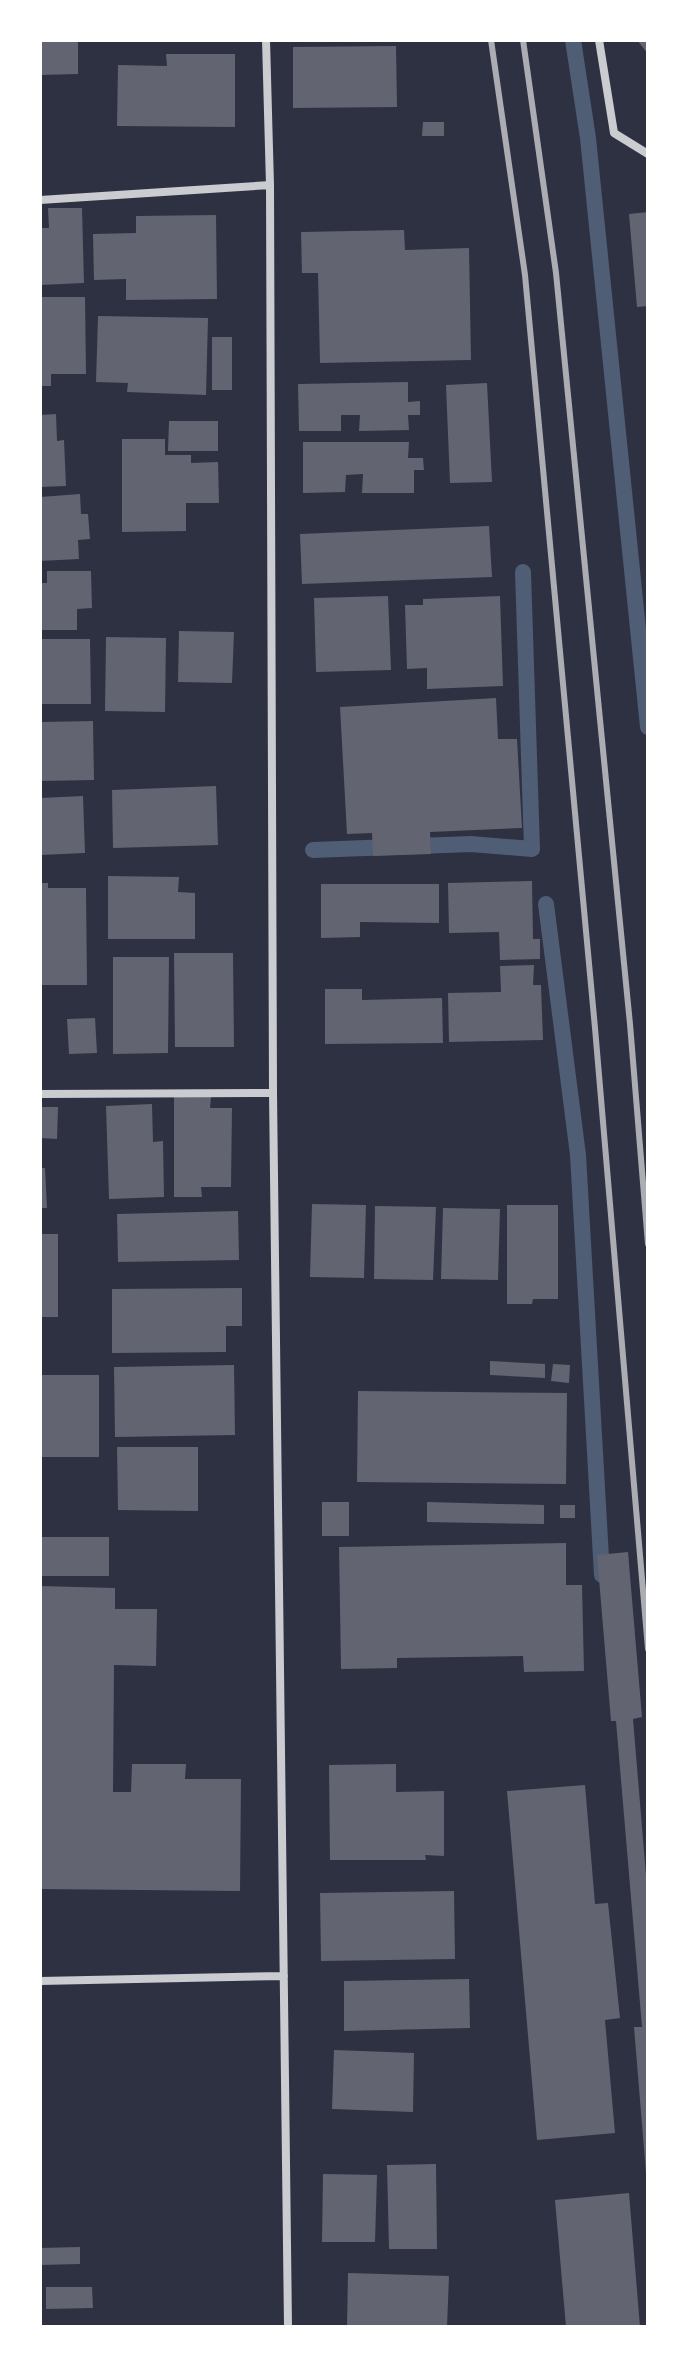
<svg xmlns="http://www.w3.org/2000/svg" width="688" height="2367" font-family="'Varela Round',sans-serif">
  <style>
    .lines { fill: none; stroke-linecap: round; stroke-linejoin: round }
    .stream { stroke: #4f5d75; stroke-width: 16 }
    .building { fill: #626471 }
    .minor { stroke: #caccd0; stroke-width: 8 }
    .rail { stroke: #abadb3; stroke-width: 6 }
  </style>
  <rect width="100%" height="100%" fill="#2d3142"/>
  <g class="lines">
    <path class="stream" d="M573,40L588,138L648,727
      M313,850L471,844L532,849L523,572
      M546,904L578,1155L602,1575"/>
  </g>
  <path class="building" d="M40,40H78V74L40,75Z
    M637,40H648V54Z
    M396,46L397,107L293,108V47Z
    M166,54H235V127L117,126L118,65L167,66Z
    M423,122H444V136H422Z
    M48,208H82L84,283L40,285V228H49Z
    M648,212V306L637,307L629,214Z
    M216,215L217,299L126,300V279L94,280L93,234L136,233V216Z
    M404,230L405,250L469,248L471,360L320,363L318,273H302L301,232Z
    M40,297H85L86,374H51V386H40Z
    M98,316L208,318L206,395L127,392L128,383L96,382Z
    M212,337H232V390H212Z
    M408,382V402L420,401V415H408L409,430L359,431L360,415H341V431H299L298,384Z
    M487,383L492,482L450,483L446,385Z
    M56,414L57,441L64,440L66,486L40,487V415Z
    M169,421H218V451H168Z
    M122,439H165V455H191V463L218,462L219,503H186V531L122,532Z
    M303,442H409L408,458H423L424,470H414V493H362L363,474L346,475L345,492L303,493Z
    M80,494L81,514H88L90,539L78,540L79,559L40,561V497Z
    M489,526L492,577L302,584L300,534Z
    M47,571H91L92,608L77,609V630H40V583H47Z
    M388,596L391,670L316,672L314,598Z
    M500,596L503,686L427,689V668L407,669L405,605H423V599Z
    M179,631L234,632L232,683L178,682Z
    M106,637L166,638L165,712L105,711Z
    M40,639H90L91,704H40Z
    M496,698L498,739H517L522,828L430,832L431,854L373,856L372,833L347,834L340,707Z
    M93,721L94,780L40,781V722Z
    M216,786L218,845L113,848L112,790Z
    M83,796L85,853L40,855V798Z
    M108,876L179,877L178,892L195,893V939H108Z
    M532,881L533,939H540V959L500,960L499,932L449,933L448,883Z
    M40,883H48V888H86L87,985H40Z
    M321,884H439V923L360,922V937L321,938Z
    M174,953H233L234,1047H175Z
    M113,957H169L168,1053L113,1054Z
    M534,965L533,985H541L543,1040L449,1042L448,993L501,992L500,966Z
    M325,989H362V1000L442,998L443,1043L325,1044Z
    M95,1018L97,1053L69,1054L67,1019Z
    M174,1097H211L210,1108H232L231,1187H201L202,1197H174Z
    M152,1104L153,1142L163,1141L164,1197L109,1199L106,1106Z
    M40,1107H58L57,1139L40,1138Z
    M40,1168H45L47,1208H40Z
    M312,1204L366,1205L364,1278L310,1277Z
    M507,1205H558V1299H533L532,1304H507Z
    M375,1206L436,1207L433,1280L374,1279Z
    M443,1208L500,1209L498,1280L441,1279Z
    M238,1211L239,1260L118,1262L117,1214Z
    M40,1234H58V1317H40Z
    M242,1288V1326H226V1352L112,1353V1289Z
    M490,1361L545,1364V1378L490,1375Z
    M553,1364L570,1365L569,1383L551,1381Z
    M234,1365L235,1435L115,1437L114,1367Z
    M40,1375H99V1457H40Z
    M358,1391L567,1393L566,1484L357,1482Z
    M117,1447H198V1511L118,1510Z
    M322,1502H349V1536H322Z
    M427,1502L544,1505V1524L427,1522Z
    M560,1505H575V1518H560Z
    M40,1537H109V1576H40Z
    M566,1543V1585H582L584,1671L524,1672L523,1656L397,1658V1668L341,1669L339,1547Z
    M628,1552L642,1717L633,1719L648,1899V2173H646L634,2027H642L616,1721H611L597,1555Z
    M40,1586L115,1588V1609H157L156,1666L114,1665L113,1792H131L132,1764H186L185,1779H241L240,1891L40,1889Z
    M396,1764V1792L444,1791V1856L425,1855L426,1860H330L329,1765Z
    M585,1785L595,1904L608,1903L620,2018L605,2020L615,2133L537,2140L507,1791Z
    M454,1891L455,1959L321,1961L320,1893Z
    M469,1979L470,2028L344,2031V1981Z
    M334,2050L414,2053L413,2112L332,2109Z
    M436,2164L437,2249H389L387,2165Z
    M323,2174L377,2175L375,2242H322Z
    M629,2193L640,2327H566L555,2200Z
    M80,2247V2264L40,2265V2248Z
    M348,2273L449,2276L447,2327H347Z
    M46,2287H92L93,2308L46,2309Z"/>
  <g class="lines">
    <path class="minor" d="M266,40L270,185L273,1093L288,2327
      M599,40L614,133L648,154
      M40,200L270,185
      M40,1094L273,1093
      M40,1981L284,1976"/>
    <path class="rail" d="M491,40L525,275L595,1028L648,1649
      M523,40L556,273L630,1024L648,1244"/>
  </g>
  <rect width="688" height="2367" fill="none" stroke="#ffffff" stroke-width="84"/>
</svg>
